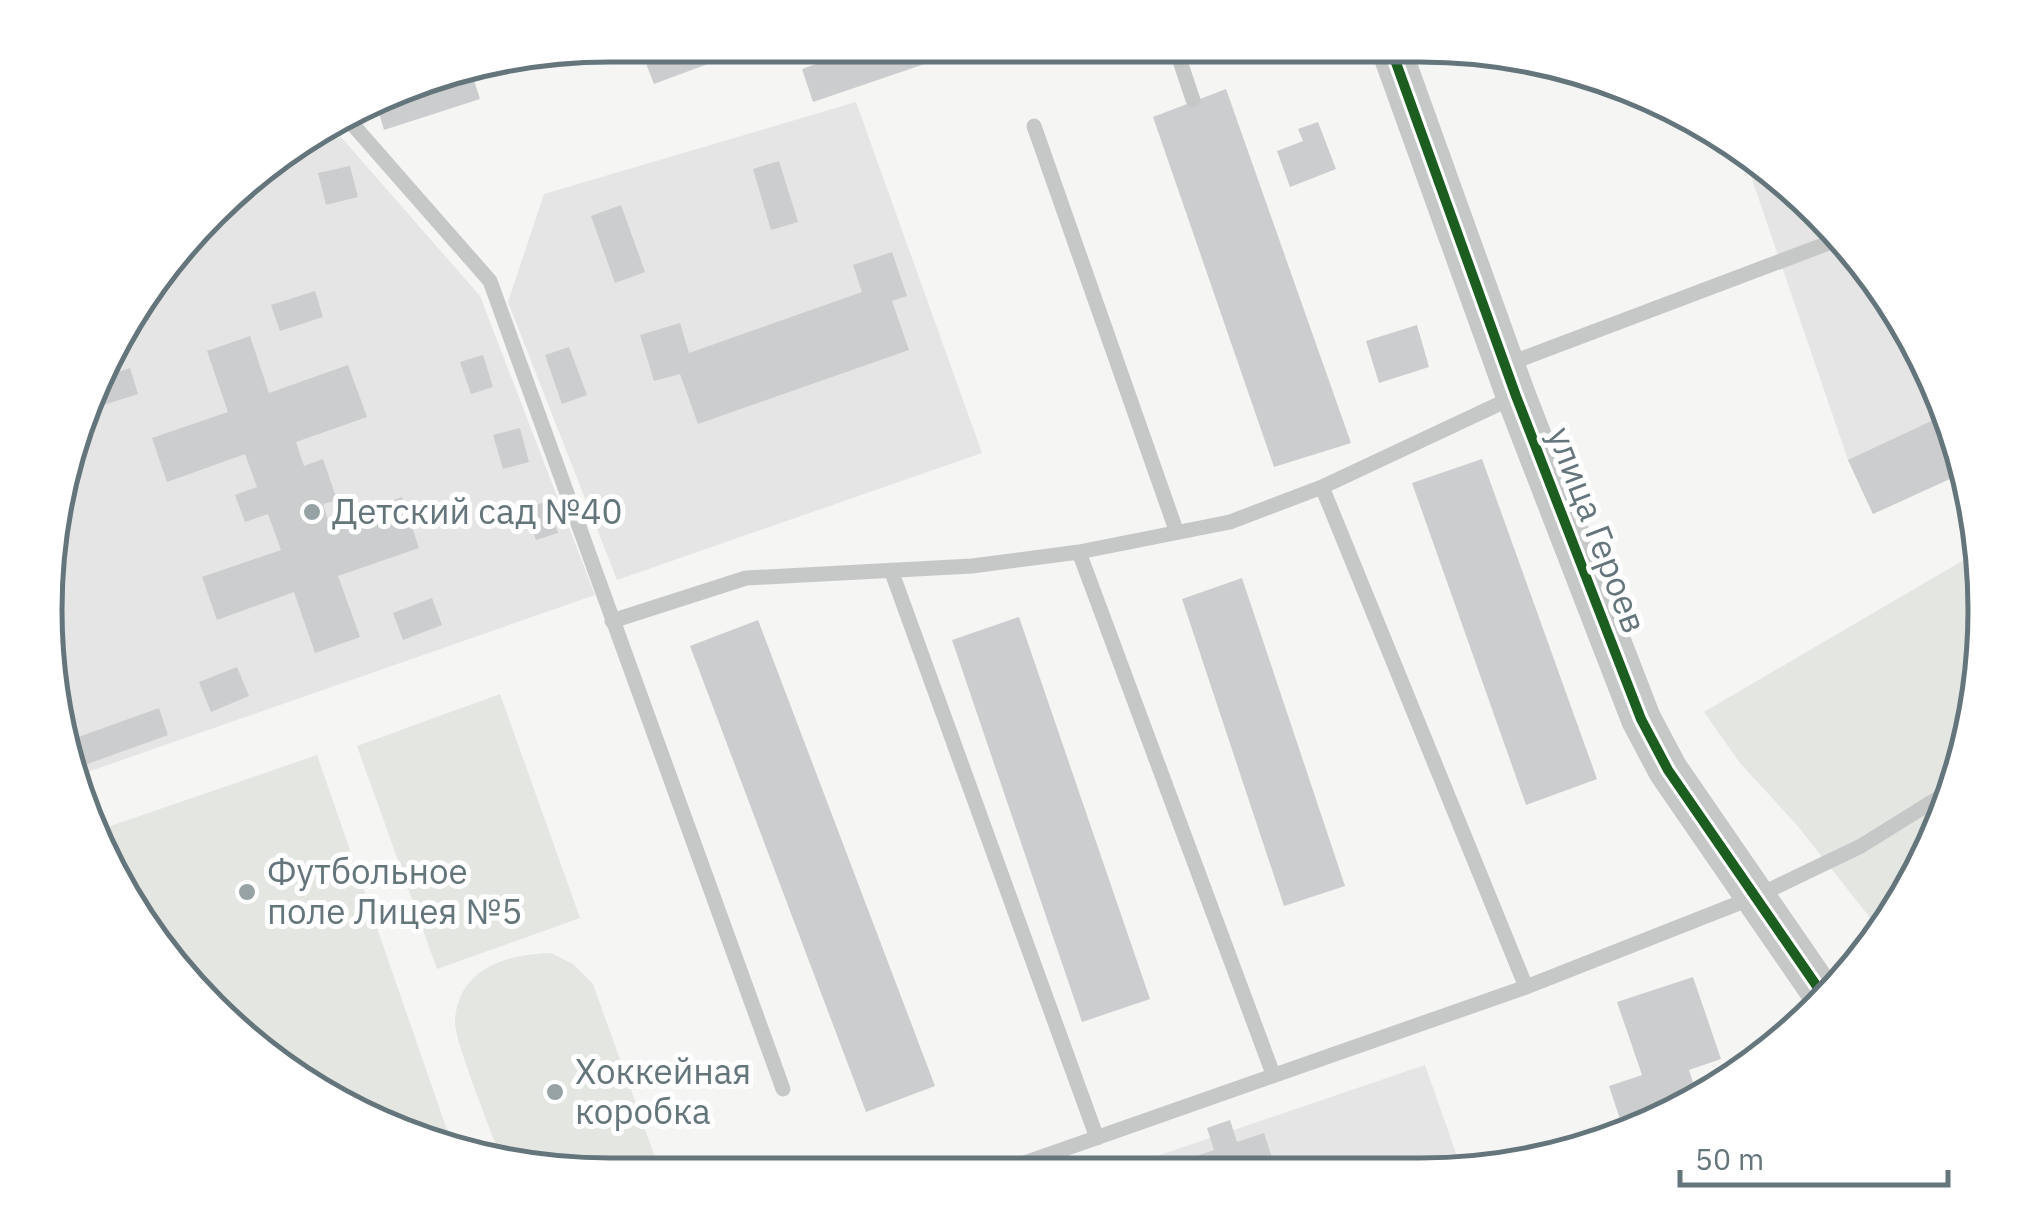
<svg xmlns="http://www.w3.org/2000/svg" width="2030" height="1220" font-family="'IBM Plex Sans',sans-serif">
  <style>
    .built { fill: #e4e5e4 }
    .green { fill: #e4e6e2 }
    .building { fill: #cccdce }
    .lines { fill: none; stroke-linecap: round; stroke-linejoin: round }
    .service { stroke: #c6c8c8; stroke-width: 15 }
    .tertiary { stroke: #c6c8c8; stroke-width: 40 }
    .cycleway-casing { stroke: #fff; stroke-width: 16 }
    .cycleway { stroke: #1b5e20; stroke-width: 10 }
    .poi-dot { fill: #97a2a5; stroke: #fff; stroke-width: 4 }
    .labels { text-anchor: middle; stroke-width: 10; stroke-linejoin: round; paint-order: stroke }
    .poi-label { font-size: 35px; fill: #64757b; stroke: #fff; text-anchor: start }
    .street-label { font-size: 35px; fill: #64757b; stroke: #fff }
    .rim { fill: none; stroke: #64757b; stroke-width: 5 }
  </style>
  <rect width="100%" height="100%" fill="#f5f5f4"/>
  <path class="built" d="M856,102L982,453L617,580L508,302L544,194Z
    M341,137L480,296L595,595L79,775L69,754L45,609L75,429L161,267L264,164Z
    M1741,147L1890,297L1963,473L1873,514L1848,460Z
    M1425,1065L1463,1173L1104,1174Z"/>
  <path class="green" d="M1974,554V721L1889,924L1882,933L1796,824L1740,763L1704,712Z
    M500,694L580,918L437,969L357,746Z
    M317,755L454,1150L428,1145L296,1079L161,953L96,831Z
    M551,953L573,964L593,984L661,1174H572L502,1160C493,1136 453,1038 455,1020C459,968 507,954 551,953Z"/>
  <path class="building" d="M648,45H756V46L654,84L640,48Z
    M870,45L957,46L960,52L813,102L802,69Z
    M470,68L480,99L384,130L376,103L429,75Z
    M1226,89L1351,443L1274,467L1153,117Z
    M1318,122L1336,169L1290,187L1277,151L1303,141L1298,129Z
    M779,161L798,222L771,230L753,169Z
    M350,166L358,197L326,205L318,173Z
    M621,205L645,272L615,283L591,216Z
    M892,252L907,296L892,301L909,350L698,424L680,374L654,381L640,335L680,323L689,353L862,292L853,265Z
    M315,291L323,317L280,331L271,305Z
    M1417,325L1429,367L1379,383L1366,341Z
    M250,336L269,393L348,365L367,417L296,442L304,466L323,459L337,500L323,504L329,523L402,497L419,548L338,576L360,637L315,653L294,592L217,620L202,577L281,550L268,514L245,522L235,495L257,487L245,454L167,482L152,438L228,412L207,351Z
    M569,347L587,395L562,404L545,355Z
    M483,355L493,387L471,394L460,362Z
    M130,368L138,394L94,408L91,399L102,377Z
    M1940,417L1963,473L1873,514L1848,460Z
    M520,428L529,462L503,469L493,435Z
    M1482,459L1597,779L1526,805L1412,483Z
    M548,501L558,533L536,540L526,508Z
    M1242,578L1345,886L1284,906L1182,599Z
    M432,598L442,625L403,640L393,613Z
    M1019,617L1150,999L1082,1022L952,640Z
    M758,620L935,1086L866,1112L690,646Z
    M237,667L249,696L211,712L199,682Z
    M159,708L168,735L82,766L73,739Z
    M1693,977L1721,1059L1689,1070L1699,1101L1625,1134L1609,1086L1642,1075L1617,1002Z
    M1230,1120L1237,1142L1264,1133L1275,1167L1256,1174H1176L1173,1164L1214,1150L1207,1128Z
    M1375,1158L1380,1174H1334V1173Z"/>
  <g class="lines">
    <path class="service" d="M1175,46L1193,100
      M347,118L490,281L783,1089
      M1034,126L1176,530
      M1508,364L1826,244
      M1322,487L1526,987
      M1079,552L1273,1074
      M891,570L1097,1138
      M612,621L746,578L972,566L1079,552L1230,522L1322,487L1516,396
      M993,1174L1526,987L1757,896L1861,846L1943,795"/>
    <path class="tertiary" d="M1390,46L1516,396L1641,719L1668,770L1825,998"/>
    <g class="cycleway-casing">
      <path id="cycleway" d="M1390,46L1516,396L1641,719L1668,770L1825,998"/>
    </g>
    <use href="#cycleway" class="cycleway"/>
  </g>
  <g class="poi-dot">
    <circle cx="312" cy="512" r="10"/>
    <circle cx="247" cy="892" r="10"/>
    <circle cx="555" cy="1092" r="10"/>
  </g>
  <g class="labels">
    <g class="poi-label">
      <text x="332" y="524">Детский сад №40</text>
      <text x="267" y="884">Футбольное<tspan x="267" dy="40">поле Лицея №5</tspan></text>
      <text x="575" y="1084">Хоккейная<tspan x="575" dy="40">коробка</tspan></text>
    </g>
    <g class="street-label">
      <text transform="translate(1597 530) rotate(69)" y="12">улица Героев</text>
    </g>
  </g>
  <path d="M0 0H2030V1220H0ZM610 62H1420A548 548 0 0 1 1968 610V610A548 548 0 0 1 1420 1158H610A548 548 0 0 1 62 610V610A548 548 0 0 1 610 62Z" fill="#fff" fill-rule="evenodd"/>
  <path class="rim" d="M610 62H1420A548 548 0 0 1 1968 610V610A548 548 0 0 1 1420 1158H610A548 548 0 0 1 62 610V610A548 548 0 0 1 610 62Z"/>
  <path d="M1680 1170v15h268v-15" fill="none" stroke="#64757b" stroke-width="5"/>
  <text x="1695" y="1170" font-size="30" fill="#64757b" stroke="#ffffff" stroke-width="8" paint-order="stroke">50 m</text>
</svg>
